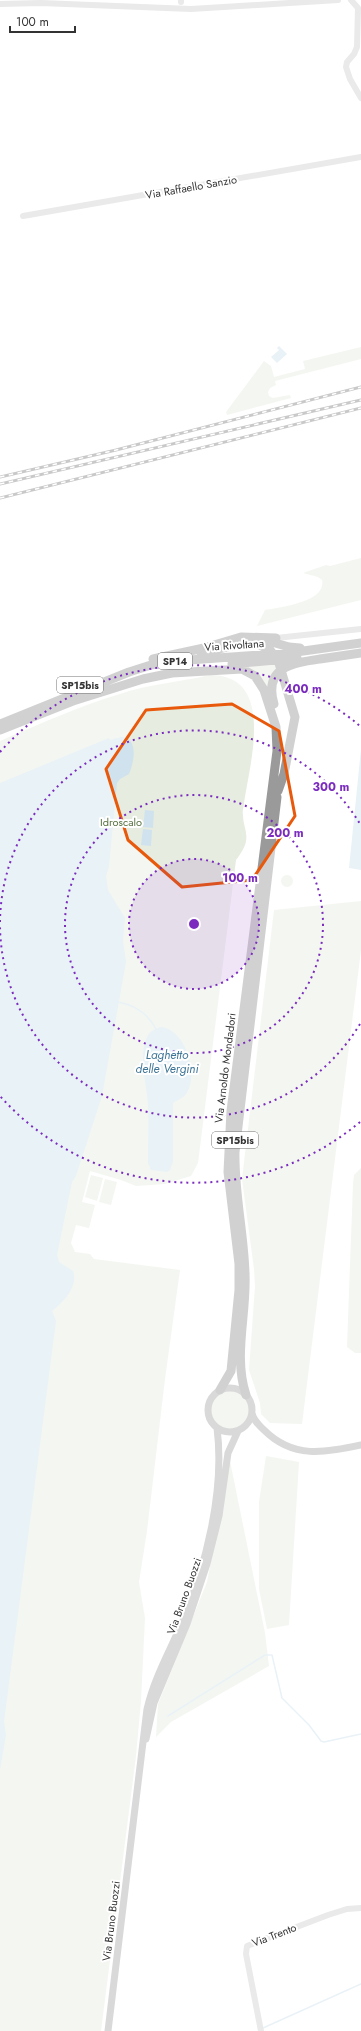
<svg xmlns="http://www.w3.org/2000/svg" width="361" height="2031" font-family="Jost,sans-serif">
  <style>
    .green { fill: #e6ecdf }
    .water { fill: #cfe2ee }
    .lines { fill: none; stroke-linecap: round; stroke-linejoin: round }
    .stream { stroke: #cfe2ee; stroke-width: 1.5 }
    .minor { stroke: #d0d0d0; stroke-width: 6 }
    .major { stroke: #ababab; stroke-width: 7 }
    .highway { stroke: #9a9a9a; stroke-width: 9 }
    .rail-casing { stroke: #888; stroke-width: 3 }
    .rail { stroke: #fff; stroke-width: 1.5; stroke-dasharray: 4.5; stroke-linecap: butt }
    .marked { fill: none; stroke: #e8590c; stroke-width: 3; stroke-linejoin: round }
    .ring { fill: none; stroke: #7b2cbf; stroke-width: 2; stroke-dasharray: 2 4 }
    .labels { text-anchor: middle; stroke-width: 4; stroke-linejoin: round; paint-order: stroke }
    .shield { fill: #fff; stroke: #707070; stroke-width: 1 }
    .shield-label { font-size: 10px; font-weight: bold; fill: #333 }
    .street-label { font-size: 11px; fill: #333; stroke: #fff }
    .park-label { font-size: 11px; fill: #56703f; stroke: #fff }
    .water-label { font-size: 12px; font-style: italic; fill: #3f7597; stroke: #fff }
    .centre { fill: #7b2cbf; stroke: #fff; stroke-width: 2 }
    .ring-label { font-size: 12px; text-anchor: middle; font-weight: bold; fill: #7b2cbf; stroke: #fff; stroke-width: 4; stroke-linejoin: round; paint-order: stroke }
  </style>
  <rect width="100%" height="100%" fill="#fff"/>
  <path class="green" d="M361,347V359L275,381L276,385L270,388L268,392L269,396L273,398L290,395L291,398L227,415L226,412L264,361L271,366L274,377L305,369L303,361Z
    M361,558V600L257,626L265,610C280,607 327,602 322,580L318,577L303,573L326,565L330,566Z
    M275,663L277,666L270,694L245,667Z
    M210,675C276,675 250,762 244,803C244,807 242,811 243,815C243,826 249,834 245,845C243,850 239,856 236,860L198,1163L191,1176L165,1184L136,1186L121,1180L90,1171L82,1202L95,1205L89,1228L76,1225L71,1243L75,1252L90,1254L94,1259L180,1270L165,1379L147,1531L139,1582L145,1618L141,1701L136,1756L101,2031H0V741C40,724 79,706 120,694C149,684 180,682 210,675Z
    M281 881a6 6 0 1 1 12 0a6 6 0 1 1-12 0Z
    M361,901V950L302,1424L270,1423L261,1414L260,1403L249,1370L255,1286L254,1269L242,1179L274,910Z
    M361,1168V1353H355L347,1347L353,1184L354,1175Z
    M91,1175L103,1178L97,1201L85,1197Z
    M105,1179L117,1182L111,1205L99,1202Z
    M211 1410a19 19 0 1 1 38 0a19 19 0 1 1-38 0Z
    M266,1456L299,1462L289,1625L267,1629L259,1589V1502Z
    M230,1461L265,1633L269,1666L171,1722L156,1737L158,1704L207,1582Z"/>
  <path class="water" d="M279,346L287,354L277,363L271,357L279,350L277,348Z
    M121,737C139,737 134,763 129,774L120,779L117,783L109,866L106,876L108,890L125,918L123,941L126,962L102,1096L76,1176L72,1182L57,1255L59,1262L73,1271C79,1286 63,1303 52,1311L56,1321L4,1722L6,1735L0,1770V783L109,738L110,740Z
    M361,749V870L349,868Z
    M145,810L154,811L153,828L143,827Z
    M143,829L152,830L151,846L141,845Z
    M161,1027C187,1030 199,1077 186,1094C183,1098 177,1100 173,1103V1162L170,1170L167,1172L151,1170L148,1163C148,1144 149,1124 148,1105C147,1083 138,1058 147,1037C150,1031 155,1029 161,1027Z"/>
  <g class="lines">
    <path class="stream" d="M118,1002C135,1005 148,1014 156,1029
      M168,1716L265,1655H272L282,1698L309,1725L321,1741L324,1742L361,1734
      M263,2028L361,1984"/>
    <path class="minor" d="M351,0L358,8L357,47L354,54L347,62L346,67L350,79L361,98
      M181,2V0
      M0,4L41,3L191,9L338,0
      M23,216L361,157
      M276,638L361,629
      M261,2031L246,1954L247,1946L328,1915L347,1909L361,1908"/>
    <path class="major" d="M208 1410a22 22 0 1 1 44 0a22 22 0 1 1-44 0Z
      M252,1413C253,1420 259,1425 264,1430C293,1459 325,1453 361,1445
      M146,1739L154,1703L187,1624L207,1564L219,1516L228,1453L238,1431
      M108,2031L147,1709C154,1679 169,1652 181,1625C206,1567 225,1490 217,1428"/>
    <path class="highway" d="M265,640L289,647L300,648
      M201,653L244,643H255L270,650L278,660L295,717L284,774L278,791
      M153,659L204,648L241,637L276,638
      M232,664L297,658
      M73,701L143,679L172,673L242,669L255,676L264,690L276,727L277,751L231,1111L228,1172L239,1264V1290L231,1371L220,1390
      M274,704C263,667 293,663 320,659C334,657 348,655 361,653
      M0,724L129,672L151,665L175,661L289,653L361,643
      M0,730L78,699
      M246,1395C233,1356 247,1314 245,1274C244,1233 234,1193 235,1152L277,797"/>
    <g class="rail-casing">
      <path id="rail" d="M0,477L116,450L361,387
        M0,484L361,400
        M0,498L361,408"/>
    </g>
    <use href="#rail" class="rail"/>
  </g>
  <path d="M0 0H361V2031H0ZM232,704L279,731L295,816L252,880L182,887L128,840L106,769L146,710Z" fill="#fff" fill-opacity=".55" fill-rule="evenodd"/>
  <path class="marked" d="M232,704L279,731L295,816L252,880L182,887L128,840L106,769L146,710Z"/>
  <circle cx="194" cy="924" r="65" fill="#7b2cbf" fill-opacity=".12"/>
  <g class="ring">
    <circle cx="194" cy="924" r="65"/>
    <circle cx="194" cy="924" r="129"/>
    <path d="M360 1024A194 194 0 0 1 0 926M0 922A194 194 0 0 1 360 824"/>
    <path d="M360 1122A259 259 0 0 1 0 1096M0 752A259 259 0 0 1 360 726"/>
  </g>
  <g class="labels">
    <g class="shield">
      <rect x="158" y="653" width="34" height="16" rx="3"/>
      <rect x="57" y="677" width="46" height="16" rx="3"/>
      <rect x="212" y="1132" width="46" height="16" rx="3"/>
    </g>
    <g class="shield-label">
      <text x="175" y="665">SP14</text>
      <text x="80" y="689">SP15bis</text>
      <text x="235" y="1144">SP15bis</text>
    </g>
    <g class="street-label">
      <text transform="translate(191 187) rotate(-10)" y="4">Via Raffaello Sanzio</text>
      <text transform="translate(234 645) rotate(-4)" y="4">Via Rivoltana</text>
      <text transform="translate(225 1068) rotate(-83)" y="4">Via Arnoldo Mondadori</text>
      <text transform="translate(184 1596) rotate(-70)" y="4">Via Bruno Buozzi</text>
      <text transform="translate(111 1921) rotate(-83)" y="4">Via Bruno Buozzi</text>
      <text transform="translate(274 1935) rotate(-21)" y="4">Via Trento</text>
    </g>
    <g class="park-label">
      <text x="121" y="826">Idroscalo</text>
    </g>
    <g class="water-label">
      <text x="167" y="1059">Laghetto<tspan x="167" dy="14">delle Vergini</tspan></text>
    </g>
  </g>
  <circle cx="194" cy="924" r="6" class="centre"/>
  <g class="ring-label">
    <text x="303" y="693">400 m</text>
    <text x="331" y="791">300 m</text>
    <text x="285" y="837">200 m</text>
    <text x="240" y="882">100 m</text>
  </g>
  <path d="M10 26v6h65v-6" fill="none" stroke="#333333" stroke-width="2"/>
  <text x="16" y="26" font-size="12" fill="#333333" stroke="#ffffff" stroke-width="3" paint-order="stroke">100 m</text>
</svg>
